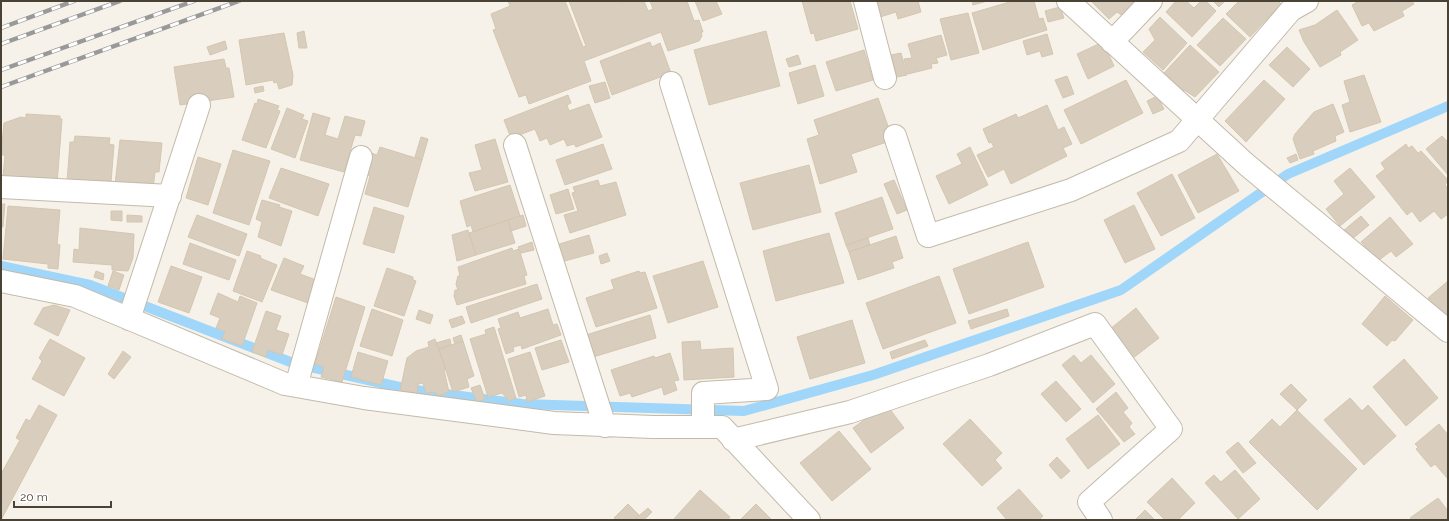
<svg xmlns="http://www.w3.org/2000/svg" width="1449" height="521" font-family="Raleway,sans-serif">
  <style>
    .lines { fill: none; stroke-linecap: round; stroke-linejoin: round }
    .stream { stroke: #9fd6f9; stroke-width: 10 }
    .building { fill: #d9cebd; stroke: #d5c6af }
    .street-casing { stroke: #c3baaa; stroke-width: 24 }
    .street { stroke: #fff; stroke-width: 22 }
    .rail-casing { stroke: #999; stroke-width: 4.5 }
    .rail { stroke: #fff; stroke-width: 3; stroke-dasharray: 9; stroke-linecap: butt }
  </style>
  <rect width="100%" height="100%" fill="#f6f2e9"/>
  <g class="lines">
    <path class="stream" d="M1,266L90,285L293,363L408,389L522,404L744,411L873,375L1121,290L1288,174L1448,106"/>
  </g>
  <path class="building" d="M508,1H565L583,47L586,46L569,1H620L621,3L628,1H644L648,11L653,9L650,1H687L694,21L699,20L703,32H701L702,36L699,41L668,51L661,32L584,61L591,81L529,104L526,95L519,97L493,30L496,29L491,14L510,6Z
    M695,1H716L722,14L703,21Z
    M802,1H812L813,3L823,1H850L858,29L816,41L814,33L811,34Z
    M876,1H918L921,12L898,19L896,12L880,17Z
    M972,1H987L973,5Z
    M1013,1H1034L1039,19L1043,18L1047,30L983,50L972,13Z
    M1091,1H1137L1123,16L1117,12L1109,19Z
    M1176,1H1186L1194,8L1201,1H1206L1216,11L1192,37L1166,12Z
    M1213,1H1225L1219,7Z
    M1239,1H1278L1281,4L1250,37L1226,14Z
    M1359,1H1412L1414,4L1402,11L1404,16L1374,31L1369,23L1362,26L1352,5Z
    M1060,7L1064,18L1048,22L1045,11Z
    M1337,10L1358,40L1340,52L1341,55L1320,67L1304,42L1299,30L1315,25Z
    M968,13L979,53L951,60L940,19Z
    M1160,17L1187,43L1163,70L1143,52L1155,40L1149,29Z
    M1223,18L1246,39L1220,66L1197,45Z
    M304,31L307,48H299L297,33Z
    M766,31L780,86L709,105L694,50Z
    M284,33L293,75L292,85L279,89L277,82L274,83L273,80L246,85L239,40Z
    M1047,34L1053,54L1042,57L1040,51L1027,55L1023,41Z
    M941,35L947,55L936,58L938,63L931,64L932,68L908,74L904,59L912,58L908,44Z
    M225,41L227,49L210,55L207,47Z
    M650,42L652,47L660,43L671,73L612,95L600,61Z
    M1103,42L1114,66L1088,79L1077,54Z
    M1190,45L1219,72L1195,97L1184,90L1182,92L1163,74Z
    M1287,47L1310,69L1293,87L1269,65Z
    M864,50L873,80L836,91L826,62Z
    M901,53L907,75L897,77L891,55Z
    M798,55L801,64L789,67L786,59Z
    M224,59L226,68H229L234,97L180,105L174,67Z
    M815,65L824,96L798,104L789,73Z
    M1364,75L1381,122L1350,132L1342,105L1350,102L1344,81Z
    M1067,76L1074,94L1063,98L1055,80Z
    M1126,80L1143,113L1081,144L1064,110Z
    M1264,80L1285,99L1246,142L1225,121Z
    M605,82L610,98L595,103L589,86Z
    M263,86L264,91L255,93L254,88Z
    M568,95L571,103L567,105L569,111L589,104L602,137L576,147L574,144L567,146L564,139L550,145L547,138L540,141L535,129L511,138L504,120Z
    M1157,96L1164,109L1153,114L1147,101Z
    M878,98L893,140L851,154L857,172L820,184L807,139L819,135L814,120Z
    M258,99L279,106L277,110L280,111L266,148L242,140L255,103L257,104Z
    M1333,104L1344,132L1335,136L1336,141L1313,151L1314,154L1300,159L1293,139L1295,134L1314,112Z
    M1047,105L1058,130L1064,127L1072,144L1063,148L1067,156L1011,184L1004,169L988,177L977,155L994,147L991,142L989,143L983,129L1016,114L1018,118Z
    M287,108L304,115L302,119L308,121L295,158L271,149Z
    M313,113L330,118L325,135L338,139L345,116L365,121L361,136L355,135L344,172L300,160Z
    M26,114L60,116V119H62L57,184L3,178L5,155H1L4,123L21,117L26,118Z
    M75,136L110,138L109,144L114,145L111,182L101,181L102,185L67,182L70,142H74Z
    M1442,136L1448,142V175L1426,149Z
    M421,137L428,139L422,160L415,157Z
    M495,139L508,182L475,191L469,173L482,170L475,145Z
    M120,140L162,143L159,172H155L153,189L115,185Z
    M603,144L612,169L565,185L556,160Z
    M1406,144L1408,148L1412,146L1418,153L1421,151L1448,180L1445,185L1448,188V214L1441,219L1434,211L1420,222L1412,211L1407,215L1376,176L1385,169L1381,163Z
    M380,147L422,160L408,207L365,194L370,176L364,173L371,153L377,155Z
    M970,147L988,185L949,204L936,176L962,164L957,154Z
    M233,150L270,161L249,225L213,213Z
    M1217,154L1239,191L1198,213L1178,175Z
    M1296,154L1298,160L1290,163L1287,158Z
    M198,157L221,164L208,205L186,198Z
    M809,165L821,212L753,230L740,183Z
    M281,168L329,184L318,216L269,198Z
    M1350,168L1375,197L1340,226L1326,209L1344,194L1334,181Z
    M1172,174L1195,218L1161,236L1137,193Z
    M598,180L600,186L616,182L626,215L570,233L564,215L578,211L572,193L575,192L573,187Z
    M894,180L907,210L897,214L884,184Z
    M510,185L520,216L473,232L471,225L467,227L460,201Z
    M568,189L574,209L556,214L550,195Z
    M882,197L893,229L846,245L835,213Z
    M262,200L280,205L279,207L292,211L281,246L258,237L262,222L256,219Z
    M1,204H5L3,227H1Z
    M1134,205L1155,249L1125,263L1104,220Z
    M8,206L60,210L57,244L60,245L58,269L48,268V264L3,259Z
    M374,207L404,216L394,253L363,244Z
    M111,211H122V221L111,220Z
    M127,215L142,216V222H127Z
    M197,215L247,234L239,256L188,237Z
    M523,215L526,226L511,231L508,220Z
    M1361,216L1369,225L1351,240L1343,231Z
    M1390,217L1413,244L1396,257L1391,251L1378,261L1361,242Z
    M508,220L515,243L476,255L469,233Z
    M80,228L134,234L133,258L128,271L112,270V265L73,262L74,249L79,250Z
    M468,230L476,255L457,261L452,235Z
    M829,233L844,283L776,301L763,251Z
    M589,235L594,253L561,262L556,245Z
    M896,236L903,258L892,262L894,268L858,280L849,252Z
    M868,238L870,245L849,252L846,245Z
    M532,242L534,250L521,253L518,247Z
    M1028,242L1044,287L969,314L953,269Z
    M190,243L236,260L229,280L183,264Z
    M512,248L513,251L519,249L527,275L524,276L526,284L457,305L454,296L455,290H458L456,284L458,276H460L458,267Z
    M247,251L261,256L260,258L277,265L262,302L233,291Z
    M607,253L610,261L601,264L599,256Z
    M284,258L304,266L300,274L316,280L308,303L271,290Z
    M703,261L718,307L668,323L653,276Z
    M171,266L202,277L189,313L158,302Z
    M387,268L413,277V280L416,281L404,316L374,306Z
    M96,271L104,274L103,280L94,277Z
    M113,271L124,275L119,290L108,286Z
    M639,271L640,273L645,272L657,308L596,327L586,298L614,289L611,280Z
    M939,276L956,323L883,349L866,303Z
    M1448,281V320L1428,298Z
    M537,284L542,299L471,323L466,307Z
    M218,293L238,302L240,296L257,303L242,346L222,339L225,331L216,328L220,318L210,314Z
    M1385,296L1413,320L1395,341L1392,340L1387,346L1362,324Z
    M336,297L365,307L342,382L321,377L324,367L315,364Z
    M54,305L70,310L58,336L34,324L43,308Z
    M1136,308L1159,338L1133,358L1110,329Z
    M372,309L403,320L392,356L360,346Z
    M548,309L553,325L557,324L561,335L522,349L521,345L513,347L514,351L506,354L498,329L501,328L498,319L518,312L520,318Z
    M1007,309L1009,316L971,329L968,321Z
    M419,310L433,315L430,324L416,319Z
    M266,311L281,316L276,330L289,334L282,355L268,350L266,357L252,352Z
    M650,315L656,338L593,357L586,335Z
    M462,316L465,323L452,328L449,320Z
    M852,320L865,363L810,379L797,337Z
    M494,327L516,398L509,401L502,393L488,397L470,339L486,334L485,330Z
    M461,335L463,341L455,344L453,338Z
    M50,339L85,358L64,396L32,379L42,361L39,358Z
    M435,339L446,370H444L449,392L437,396L436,392L426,393L423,383L418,384L417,393L400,391L407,358L416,351L429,347L428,342Z
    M450,339L451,345L439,349L436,343Z
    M561,340L569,362L542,370L535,348Z
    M925,340L928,346L892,359L890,352Z
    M463,341L474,376L467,379L469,387L453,392L439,349Z
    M700,341L701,350L733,348L734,377L684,380L682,342Z
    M123,351L131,357L114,379L108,374Z
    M358,352L388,361L381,385L351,377Z
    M530,352L545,396L527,402L526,395L519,397L508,359Z
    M670,353L679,380L674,381L677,390L664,395L662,387L632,397L630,393L620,396L611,370L654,356L655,358Z
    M1074,355L1081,363L1091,355L1115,384L1093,403L1062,365Z
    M1404,359L1438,398L1406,426L1373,387Z
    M1056,381L1081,409L1066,422L1041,394Z
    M1291,384L1307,400L1297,410L1280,394Z
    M480,385L485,399L477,402L471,388Z
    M1116,392L1128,408L1123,412L1132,423L1129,427L1135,434L1124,442L1096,409Z
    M1350,398L1362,411L1368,405L1396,436L1364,465L1324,420Z
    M886,404L904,428L871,453L853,428Z
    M39,405L57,415L1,520V474L20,440L16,438L26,419L30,421Z
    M1297,410L1357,469L1317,510L1249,442L1272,419L1280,427Z
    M1098,415L1120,444L1088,469L1066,439Z
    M970,419L1002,453L995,460L1002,468L982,486L943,444Z
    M1439,424L1448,435V479L1435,464L1431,467L1416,449L1418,447L1415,444Z
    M839,431L871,469L832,501L800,463Z
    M1238,442L1256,463L1243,473L1226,452Z
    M1057,457L1070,471L1061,479L1049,465Z
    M1235,470L1260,499L1238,519L1205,483L1214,475L1221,482Z
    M1172,478L1195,503L1178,520H1165L1147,502Z
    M1019,489L1043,516L1039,520H1007L997,508Z
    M700,490L730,517L728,520H673Z
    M1438,498L1448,511V520H1412L1410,518Z
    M628,504L639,515L634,520H616L614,518Z
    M756,504L772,520H740Z
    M648,508L652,512L644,520H634Z
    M1145,510L1155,520H1135Z"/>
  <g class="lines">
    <g class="street-casing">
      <path id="street" d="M865,1L885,78
        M1068,1L1247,165L1448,331
        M1112,42L1151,1
        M671,83L767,389L703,393V427
        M895,136L928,236L1071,190L1179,141L1291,10L1307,1
        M515,145L605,426
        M1,187L170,196
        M1,281L75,296L285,384L364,398L554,423L653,427H722L809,520
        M129,319L199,105
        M296,386L361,157
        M733,440L850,412L989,365L1095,324L1171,429L1089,502L1101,520"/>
    </g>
    <use href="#street" class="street"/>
    <g class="rail-casing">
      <path id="rail" d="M1,28L74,1
        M1,44L120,1
        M1,70L194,1
        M1,87L239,1"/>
    </g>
    <use href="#rail" class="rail"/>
  </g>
  <rect width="1449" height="521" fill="none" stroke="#4b4236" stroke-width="4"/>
  <path d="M14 501v6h97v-6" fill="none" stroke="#4b4236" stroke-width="2"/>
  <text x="20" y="501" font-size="12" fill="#4b4236" stroke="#ffffff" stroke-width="3" paint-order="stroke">20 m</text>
</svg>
